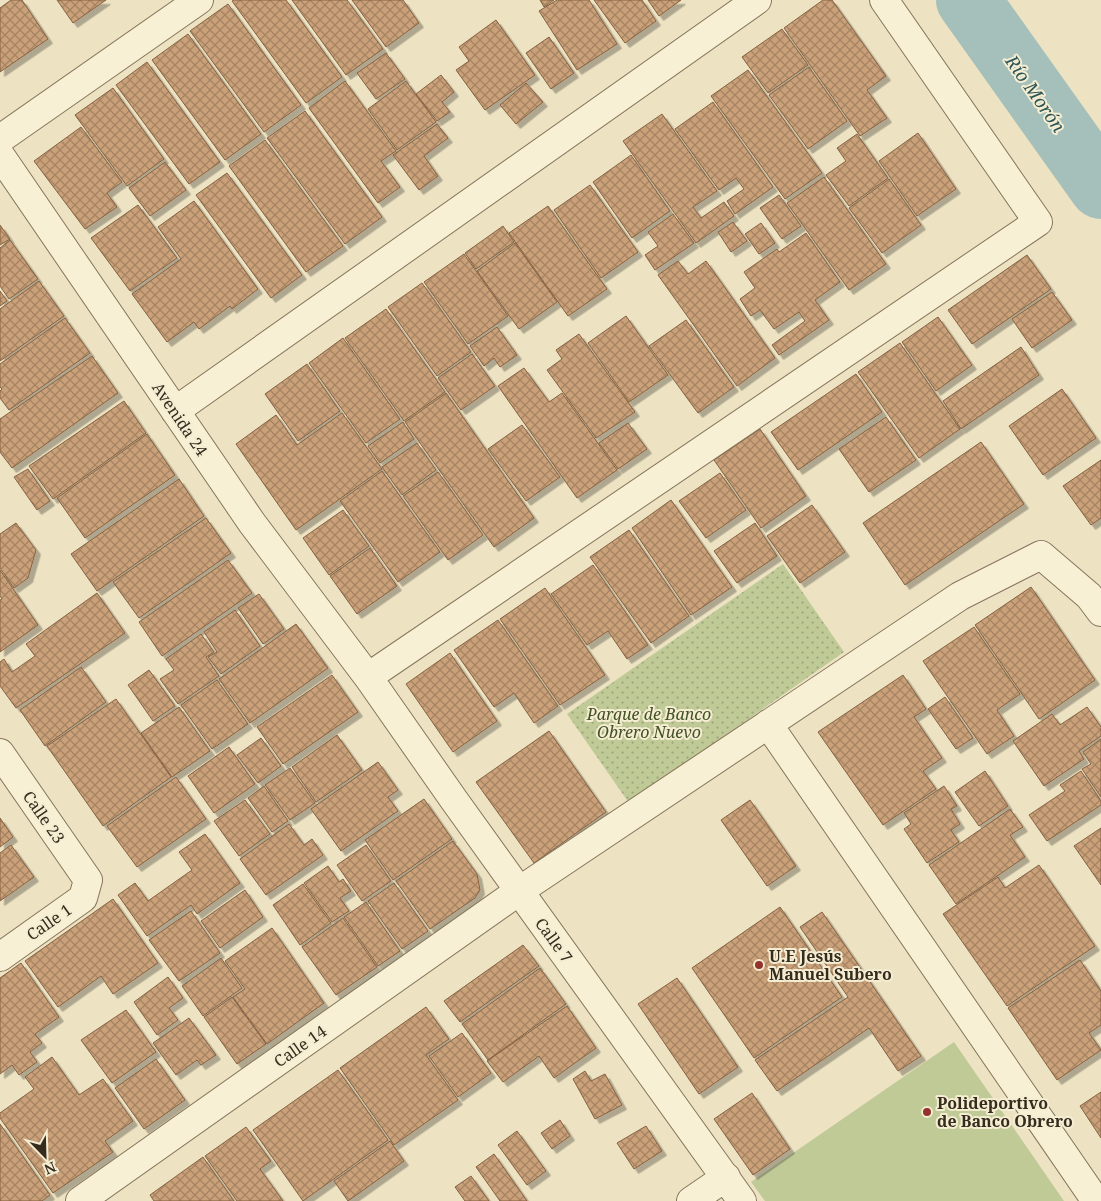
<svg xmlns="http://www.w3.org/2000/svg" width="1101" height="1201" font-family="'Noto Serif',serif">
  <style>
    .grass { fill: #c0ca97 }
    .park { fill: url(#park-dots) }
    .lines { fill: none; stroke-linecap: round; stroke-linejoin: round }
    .river { stroke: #a5bfba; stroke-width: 64 }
    .building { fill: url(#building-cross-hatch); stroke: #856141; filter: url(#shadow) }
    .minor-casing { stroke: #86755a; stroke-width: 30 }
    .minor { stroke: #f8f0d5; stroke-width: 28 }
    .poi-dot { fill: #93332c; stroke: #f4edd2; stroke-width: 2 }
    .labels { text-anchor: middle; stroke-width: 4; stroke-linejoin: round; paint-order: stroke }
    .street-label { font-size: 16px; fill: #362c1e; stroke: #f4edd2 }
    .park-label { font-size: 16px; font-style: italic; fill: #435225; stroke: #f4edd2 }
    .poi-label { font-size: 16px; font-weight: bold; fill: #362c1e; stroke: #f4edd2; text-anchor: start }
    .water-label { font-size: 18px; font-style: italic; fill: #2d5556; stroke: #f4edd2 }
  </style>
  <defs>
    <pattern id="park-dots" width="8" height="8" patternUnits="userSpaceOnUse" patternTransform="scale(1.25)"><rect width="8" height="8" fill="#c0ca97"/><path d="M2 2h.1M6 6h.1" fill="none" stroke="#9da47b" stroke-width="1.8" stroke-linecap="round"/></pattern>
    <pattern id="building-cross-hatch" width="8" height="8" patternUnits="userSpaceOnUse" patternTransform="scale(1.25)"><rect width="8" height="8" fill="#caa179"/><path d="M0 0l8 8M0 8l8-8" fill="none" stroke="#a58363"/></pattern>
    <filter id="shadow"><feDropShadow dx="4.5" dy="4.5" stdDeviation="0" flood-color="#0004"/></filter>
  </defs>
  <rect width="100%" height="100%" fill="#ede3c2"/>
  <path class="grass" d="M954,1042L1064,1201H765L751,1182Z"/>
  <path class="park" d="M783,564L844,652L629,803L567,714Z"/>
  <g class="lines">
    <path class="river" d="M968,0L1101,187"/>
  </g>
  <path class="building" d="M11,0H22L48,39L0,72V8Z
    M57,0H106L73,23Z
    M234,0H286L342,77L306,103L232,1Z
    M292,0H347L383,49L346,75Z
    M352,0H403L419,23L386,47Z
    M540,0H554L544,7Z
    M557,0H589L617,44L577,70L539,11Z
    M594,0H642L656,21L625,43Z
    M648,0H681L659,16Z
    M823,0H832L886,76L867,90L887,118L860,136L784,28Z
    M228,4L301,105L264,132L190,31Z
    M496,20L535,75L485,110L456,70L469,61L459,47Z
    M782,29L808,65L768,93L742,57Z
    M188,34L261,134L225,160L152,60Z
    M549,37L574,73L551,89L526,53Z
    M386,53L405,79L376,99L357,73Z
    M147,62L220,162L189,184L116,85Z
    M809,67L847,121L808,149L769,95Z
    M748,70L822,173L785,199L711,96Z
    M441,75L454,92L442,102L450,112L437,121L416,94Z
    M345,81L396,151L381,161L400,187L378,203L309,108Z
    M406,81L436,122L397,150L368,109Z
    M526,83L543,102L516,124L500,105Z
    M113,88L164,159L127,186L75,115Z
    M713,102L773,187L735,214L727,201L744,189L736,178L719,190L675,129Z
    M305,111L382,217L345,244L267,138Z
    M662,114L717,191L693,207L701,218L724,202L734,216L696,243L623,141Z
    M437,124L448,138L424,156L438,176L419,190L393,155Z
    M81,127L122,182L107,193L117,207L85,229L34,161Z
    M918,133L956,189L917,216L879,161Z
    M857,134L888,178L849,206L826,175L846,161L837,148Z
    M265,140L343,246L306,272L229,166Z
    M631,155L670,211L632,238L593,182Z
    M165,162L186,190L150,216L129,188Z
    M227,173L302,275L271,298L196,195Z
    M824,177L886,264L849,290L787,203Z
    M889,179L921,225L882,253L849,208Z
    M590,185L638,252L601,278L554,210Z
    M779,195L801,226L782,239L760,208Z
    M194,201L258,289L232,309L230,306L199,329L194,322L167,342L132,294L181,259L158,227Z
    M138,205L177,258L130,291L91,238Z
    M548,206L607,289L568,316L509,233Z
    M673,214L694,243L655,270L645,255L658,246L648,232Z
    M733,222L747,241L731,252L718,232Z
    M761,223L775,243L759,254L745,234Z
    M0,225L10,239L0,245Z
    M503,226L514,242L476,269L465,253Z
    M806,233L840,282L815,300L829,320L779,355L772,345L805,321L799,312L774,329L760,310L751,316L740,299L755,288L744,272L777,249L779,252Z
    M10,240L38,279L9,299L0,286V248Z
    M515,243L557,302L519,329L477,271Z
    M464,254L508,316L468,344L424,282Z
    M1027,255L1051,289L972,344L948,310Z
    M678,261L688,274L706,261L775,358L737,386L658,275Z
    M39,281L64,316L0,361V309Z
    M422,283L471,352L437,376L388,307Z
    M0,291L7,301L0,306Z
    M1052,292L1072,320L1032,348L1012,319Z
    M386,309L445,392L404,421L345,338Z
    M626,316L668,375L629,402L588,343Z
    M938,317L972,365L936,391L902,342Z
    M65,318L90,353L9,410L0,398V391L2,389L0,387V364Z
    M686,320L734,387L698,413L649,346Z
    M497,327L517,355L500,367L494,358L484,366L470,346Z
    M579,334L635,412L596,438L547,370L562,359L556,350Z
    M343,338L400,419L366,443L309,363Z
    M900,343L960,429L919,458L858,372Z
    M1021,347L1039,375L961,429L943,401Z
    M472,354L495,386L461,410L438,378Z
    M92,356L118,393L12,468L0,452V419Z
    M307,364L340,411L298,441L265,394Z
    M524,368L549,402L562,393L617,470L577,498L498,386Z
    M856,374L882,412L798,470L771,432Z
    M1062,389L1096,438L1043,475L1009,426Z
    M446,393L534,518L494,547L405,422Z
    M124,401L146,433L53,499L29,466Z
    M342,413L382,469L296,530L236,444L276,415L297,445Z
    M886,417L916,460L869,492L839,449Z
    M403,422L414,439L380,463L368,446Z
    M628,423L647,449L618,469L599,443Z
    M522,425L560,477L526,501L488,449Z
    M760,429L806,496L761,528L714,460Z
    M147,434L175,475L85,538L57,498Z
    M981,442L1024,504L905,585L863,523Z
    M417,443L436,470L402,495L382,467Z
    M1101,460V518L1091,525L1063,486Z
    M28,469L50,501L37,510L14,477Z
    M382,471L440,552L398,582L340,501Z
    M438,472L483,535L448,560L403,496Z
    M720,473L746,510L706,538L679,501Z
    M179,479L204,516L97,591L71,554Z
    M671,500L732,587L691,615L632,528Z
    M812,505L845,552L800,583L767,536Z
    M343,510L369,546L329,575L303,538Z
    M206,518L231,553L139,618L113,582Z
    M16,523L36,550L28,578L14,588L0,568V534Z
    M755,523L777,556L737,583L714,551Z
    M629,530L689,616L651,643L590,557Z
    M370,548L397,586L357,614L330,576Z
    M228,560L252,593L162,656L139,622Z
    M593,565L648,645L627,659L608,631L587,645L551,594Z
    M0,570L38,625L0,652V600L2,599L0,596Z
    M1031,587L1095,680L1039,719L975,625Z
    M545,588L605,675L560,705L500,619Z
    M97,593L125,633L16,708L0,686V662L4,659L12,672L35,656L26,644Z
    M259,594L284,629L263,644L238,608Z
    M235,610L260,646L221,674L208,657L217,652L204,632Z
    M498,620L558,706L534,723L514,693L494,707L454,650Z
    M296,624L328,668L250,723L219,679Z
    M974,627L1020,694L997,710L1014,736L987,754L923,661Z
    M201,634L214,652L206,657L219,676L178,704L160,679L174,670L166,659Z
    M450,653L497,721L453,752L406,684Z
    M81,667L106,702L45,746L20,710Z
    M149,670L175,706L153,721L128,685Z
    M332,675L358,712L283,764L257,727Z
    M903,675L926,709L914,717L942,758L923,771L936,789L883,825L818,732Z
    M217,680L248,724L212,749L181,705Z
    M945,697L973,738L956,749L928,709Z
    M116,699L171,777L103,826L47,746Z
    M179,707L210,751L172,777L141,733Z
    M1087,707L1101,727V736L1079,751L1084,759L1044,786L1013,741L1052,714L1060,725Z
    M549,731L606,812L534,863L476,782Z
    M337,735L362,770L316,802L292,767Z
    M261,738L281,766L258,783L237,755Z
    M1101,739V797L1082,769L1091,764L1083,752Z
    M229,747L255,784L214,813L188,776Z
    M378,762L398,790L388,797L398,811L341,851L311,809Z
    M290,768L315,803L290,820L265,785Z
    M985,771L1008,806L979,826L955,792Z
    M1081,771L1101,801V805L1047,841L1029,815L1065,791L1060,785Z
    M176,777L206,819L137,867L107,826Z
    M264,786L288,821L272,832L248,798Z
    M944,786L957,806L951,809L960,824L951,830L959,842L927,863L904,829L911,824L904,813Z
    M424,799L452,839L393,880L365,840Z
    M245,800L270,834L239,856L214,821Z
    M750,800L796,866L767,886L721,820Z
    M1010,809L1023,827L1010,835L1025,857L956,904L929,865Z
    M0,818L13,837L0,847Z
    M289,824L304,845L312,839L323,855L266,895L240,859Z
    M1101,828V885L1074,846Z
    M205,834L240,883L197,914L191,905L147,936L118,895L135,883L148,901L192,870L179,852Z
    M453,841L477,874L480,890L475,898L430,929L396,881Z
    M11,845L34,877L0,901V853Z
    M366,845L391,881L362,901L337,865Z
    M1039,865L1095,946L1007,1006L943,914L998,877L1005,888Z
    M328,866L339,882L343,879L351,891L340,898L349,911L332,922L304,883Z
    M394,883L428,931L402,949L368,901Z
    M303,884L331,923L300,945L273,905Z
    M245,890L263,917L220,948L201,921Z
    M113,899L158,963L113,994L101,976L58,1007L25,961Z
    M366,902L400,951L378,966L344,917Z
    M780,907L842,997L754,1058L692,968Z
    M191,911L220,953L179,981L149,940Z
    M822,912L921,1056L898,1071L869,1028L777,1091L755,1060L848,997L800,927Z
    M343,918L377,967L336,995L302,947Z
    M272,928L324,1003L267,1044L233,997L245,989L225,961Z
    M523,945L539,966L460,1022L444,1001Z
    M221,958L242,988L203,1016L182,986Z
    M1080,960L1101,991V1025L1089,1033L1101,1050L1057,1080L1008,1008Z
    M21,963L59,1017L35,1034L42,1043L30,1052L37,1062L19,1075L12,1065L0,1074V978Z
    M540,968L566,1004L488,1060L462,1024Z
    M168,977L183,998L169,1008L178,1020L157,1035L134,1002Z
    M677,978L738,1067L699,1094L638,1004Z
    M232,997L266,1044L237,1064L204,1017Z
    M567,1006L596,1048L554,1078L539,1056L503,1082L487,1061Z
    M426,1007L449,1039L426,1055L458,1100L394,1145L340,1068Z
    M126,1010L156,1052L112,1083L81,1040Z
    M189,1018L216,1055L201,1065L197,1060L176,1075L153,1043Z
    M462,1033L491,1073L458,1097L429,1056Z
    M52,1057L79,1095L103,1079L133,1121L105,1141L113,1152L53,1193L0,1118V1113L34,1089L25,1077Z
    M156,1059L185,1100L144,1129L115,1088Z
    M338,1070L388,1140L303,1201L253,1130Z
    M585,1071L591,1081L605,1074L622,1105L595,1119L573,1079Z
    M1101,1092V1138L1080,1106Z
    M752,1093L790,1149L753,1175L714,1119Z
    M560,1120L570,1136L552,1149L541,1133Z
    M0,1124L50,1195L42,1201H0Z
    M646,1126L662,1151L634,1169L617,1143Z
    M246,1127L271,1161L260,1169L283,1201H237L205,1156Z
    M517,1131L546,1171L527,1185L498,1145Z
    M390,1141L404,1161L348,1201L334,1181Z
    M494,1154L527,1201H500L476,1167Z
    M203,1157L234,1201H154L150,1195Z
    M471,1176L489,1201H465L455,1187Z"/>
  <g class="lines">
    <g class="minor-casing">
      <path id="minor" d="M0,139L199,0
        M0,155L252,523L368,677L454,800L742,1201
        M175,411L757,0
        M368,677L1038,222L884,0
        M768,724L1096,1201
        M0,753L88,880L83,898L0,957
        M80,1201L519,891L960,596L1041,555L1089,596L1101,612
        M691,1201L726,1177"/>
    </g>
    <use href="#minor" class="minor"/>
  </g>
  <g class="poi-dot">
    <circle cx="759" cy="965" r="5"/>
    <circle cx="927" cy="1112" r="5"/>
  </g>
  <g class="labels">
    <g class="street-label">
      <text transform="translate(180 419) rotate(56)" y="6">Avenida 24</text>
      <text transform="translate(44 817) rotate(55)" y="6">Calle 23</text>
      <text transform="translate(49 922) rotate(-35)" y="6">Calle 1</text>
      <text transform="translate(554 940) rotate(54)" y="6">Calle 7</text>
      <text transform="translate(300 1046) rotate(-35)" y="6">Calle 14</text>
    </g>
    <g class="park-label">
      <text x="649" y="720">Parque de Banco<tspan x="649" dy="18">Obrero Nuevo</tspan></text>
    </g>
    <g class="poi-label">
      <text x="769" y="962">U.E Jesús<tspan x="769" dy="18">Manuel Subero</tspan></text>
      <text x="937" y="1109">Polideportivo<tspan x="937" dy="18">de Banco Obrero</tspan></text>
    </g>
    <g class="water-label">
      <text transform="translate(1035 94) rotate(55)" y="6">Río Morón</text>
    </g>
  </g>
  <g transform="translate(45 1156) rotate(157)" stroke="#f4edd2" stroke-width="4" paint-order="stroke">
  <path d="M0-4L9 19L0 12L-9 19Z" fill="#362c1e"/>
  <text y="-8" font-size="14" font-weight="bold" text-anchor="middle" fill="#362c1e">N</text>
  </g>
</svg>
